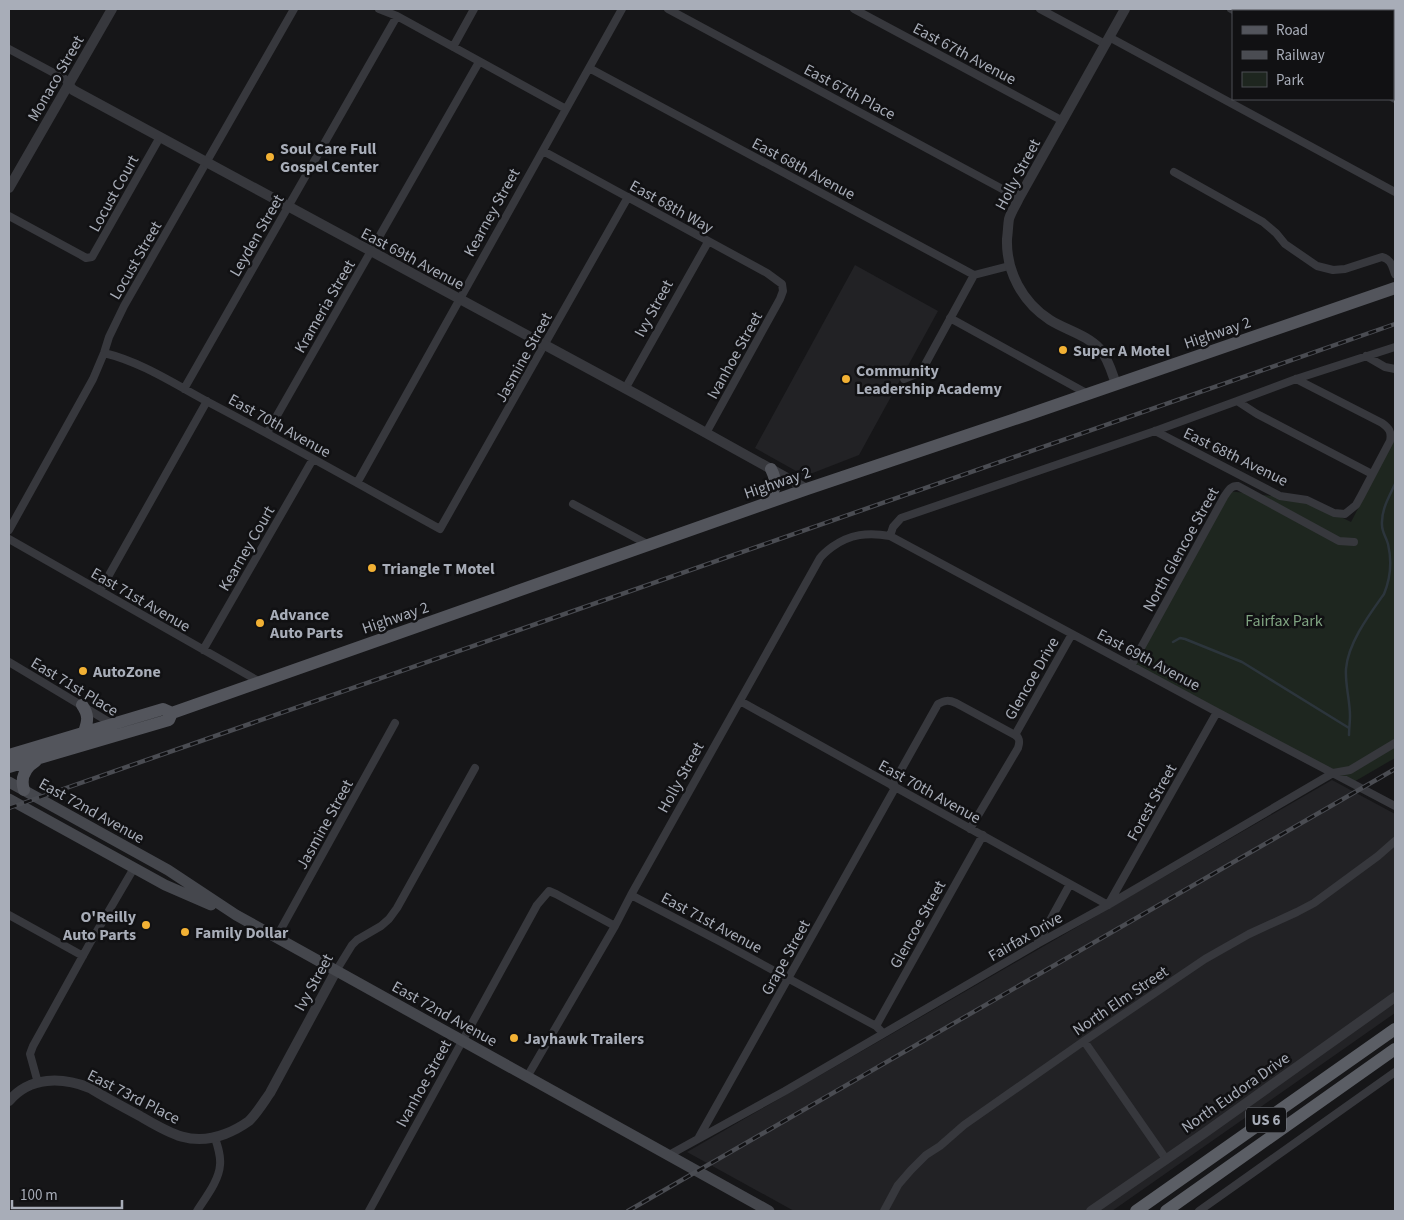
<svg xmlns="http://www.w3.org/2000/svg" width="1404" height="1220" font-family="'Source Sans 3',sans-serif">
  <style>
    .built { fill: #222225 }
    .park { fill: #1e261f }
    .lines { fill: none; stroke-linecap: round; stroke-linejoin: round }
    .stream { stroke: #2c353c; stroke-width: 2.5 }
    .minor { stroke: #37383d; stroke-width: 8 }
    .tertiary { stroke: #37383d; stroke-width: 10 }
    .secondary { stroke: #45474d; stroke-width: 11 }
    .primary { stroke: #53555c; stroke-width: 12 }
    .trunk { stroke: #5b5e65; stroke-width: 12 }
    .rail-casing { stroke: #4a4c52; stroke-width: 4.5 }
    .rail { stroke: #111113; stroke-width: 2.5; stroke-dasharray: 8; stroke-linecap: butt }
    .poi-dot { fill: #f2b134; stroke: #111113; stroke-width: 2 }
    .labels { text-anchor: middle; stroke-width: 5; stroke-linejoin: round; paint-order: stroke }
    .shield { fill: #111113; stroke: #7b7e86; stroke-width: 1 }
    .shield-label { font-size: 15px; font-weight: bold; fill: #a8adb8 }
    .street-label { font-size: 16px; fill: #a8adb8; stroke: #111113 }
    .poi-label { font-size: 16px; font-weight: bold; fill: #a8adb8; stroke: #111113; text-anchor: start }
    .park-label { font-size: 16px; fill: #7fa381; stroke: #111113 }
  </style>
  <rect width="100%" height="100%" fill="#161618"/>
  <path class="built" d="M855,265L938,311L859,455L805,476L755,448Z
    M1332,780L1395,814V1013L1112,1211H794L687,1152Z"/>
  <path class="park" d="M1395,438V758L1352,783L1131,666L1228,491L1307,500L1351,522Z"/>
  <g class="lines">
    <path class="stream" d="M1173,642L1180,638L1185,639L1242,662L1349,728
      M1349,735C1349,729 1350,722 1350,716C1350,700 1345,685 1346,669C1348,643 1369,615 1384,594C1391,577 1392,561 1388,544C1386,537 1382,532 1382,525C1381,510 1389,497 1395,484"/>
    <path class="minor" d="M379,9L397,16L566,109
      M668,9L1019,198
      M854,9L1063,121
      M1040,9L1105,44
      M1231,9L1235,11
      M1109,37L1395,192
      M453,47L474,9
      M9,49L65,79L69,85
      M589,68L974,275L1009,266
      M1393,98L1395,99
      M543,151L767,273L782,284L783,291L780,299L706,433
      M1174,172L1263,222L1276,233L1285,244L1317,266L1333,270L1345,269L1382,257C1391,259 1392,266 1395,274
      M9,216L81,255L86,258L92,257L160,137
      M950,318L1088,394
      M104,353C142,362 176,385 210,403C288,444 364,487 440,529L628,197
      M1366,356L1385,367L1395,369
      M904,379L921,372L974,275
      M184,389L397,16
      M625,389L708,242
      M1237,401L1296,379L1395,347
      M1155,431L1280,496L1307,500L1334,513L1345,514L1356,505L1361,496L1390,441C1392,432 1389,428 1382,423L1296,379
      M267,433L479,62
      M357,483L622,9
      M573,504L649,545
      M9,530L93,379L104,353L109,337L124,306L294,9
      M890,536L893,527L901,518L1155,431L1237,401L1257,414L1372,474
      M9,539L260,682
      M100,591L207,401
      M203,650L313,459
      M9,662L114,725
      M1131,666L1224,497C1228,491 1231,485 1238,486L1339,541L1354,542
      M740,701L1108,905L1217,712
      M1015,735L1072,634
      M892,786L938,704C945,700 949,700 956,703L1015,735C1020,738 1020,742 1018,748L970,829
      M631,895L721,942L876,1026L883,1033
      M9,915L83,956
      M276,938L395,723
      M1037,944L1070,884
      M336,971L352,945L357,940L381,926L389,919L397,908L475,768
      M876,1026L983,835
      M1084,1041L1166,1159
      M527,1077L615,926L631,895L820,558C824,553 828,550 832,547C850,534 868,532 890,536L1217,712L1395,806
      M38,1083L30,1054L33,1046L90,943L134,868
      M699,1137L895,788
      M669,1155L785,1091L1037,944L1108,905L1333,773L1350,770L1395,743
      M197,1211C205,1198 219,1181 220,1165C221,1156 218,1147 215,1138
      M369,1211L537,905L549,891L556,894L615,926
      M884,1211L898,1185L911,1170L926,1155L940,1146L964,1125L1084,1041L1205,959L1249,934L1297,912L1314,903L1378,856L1395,841
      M1199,1211L1395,1072"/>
    <path class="tertiary" d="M69,85L73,90L643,398L807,489
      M9,188L112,9
      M1116,384C1112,373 1108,358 1100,349C1087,335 1066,330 1050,320C1022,302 1006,271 1007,239C1008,232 1008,225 1009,219C1011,212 1016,205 1019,198L1125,9
      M9,1101C30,1076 62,1077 90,1088C106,1098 123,1107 140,1116C169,1133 191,1147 225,1134C233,1131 242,1126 249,1121C257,1113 263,1103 270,1093L336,971
      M1091,1211L1203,1134L1395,997"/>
    <path class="secondary" d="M9,782L168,870L236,915L769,1211
      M9,799L165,885L211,905"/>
    <path class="primary" d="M767,503C775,491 778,482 771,469
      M82,705C89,715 88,721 84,732
      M9,755L163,709L172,713
      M9,767L169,720L172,713L807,489L1027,415L1395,288
      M24,790C20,778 25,768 36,761"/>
    <path class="trunk" d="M1136,1211L1395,1029
      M1166,1211L1395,1049"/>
    <g class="rail-casing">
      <path id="rail" d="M9,808L1395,324
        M628,1211L1395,769"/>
    </g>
    <use href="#rail" class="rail"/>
  </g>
  <g class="poi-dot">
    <circle cx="270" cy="157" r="5"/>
    <circle cx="1063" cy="350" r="5"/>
    <circle cx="846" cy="379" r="5"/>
    <circle cx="372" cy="568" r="5"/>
    <circle cx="260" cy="623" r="5"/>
    <circle cx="83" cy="671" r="5"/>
    <circle cx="146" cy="925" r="5"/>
    <circle cx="185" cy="932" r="5"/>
    <circle cx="514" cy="1038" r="5"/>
  </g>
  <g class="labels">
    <rect class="shield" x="1246" y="1107.5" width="40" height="25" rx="4"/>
    <g class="shield-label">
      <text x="1266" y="1125">US 6</text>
    </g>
    <g class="street-label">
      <text transform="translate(965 53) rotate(28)" y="6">East 67th Avenue</text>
      <text transform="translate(55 78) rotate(-60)" y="6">Monaco Street</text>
      <text transform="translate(850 91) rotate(28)" y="6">East 67th Place</text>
      <text transform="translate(804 168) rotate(28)" y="6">East 68th Avenue</text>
      <text transform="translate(1017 174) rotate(-62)" y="6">Holly Street</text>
      <text transform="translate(113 193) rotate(-61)" y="6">Locust Court</text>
      <text transform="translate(672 206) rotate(29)" y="6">East 68th Way</text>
      <text transform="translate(491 212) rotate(-61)" y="6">Kearney Street</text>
      <text transform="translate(256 235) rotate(-60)" y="6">Leyden Street</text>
      <text transform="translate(413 258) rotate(28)" y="6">East 69th Avenue</text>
      <text transform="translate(135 260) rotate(-60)" y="6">Locust Street</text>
      <text transform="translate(324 306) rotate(-60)" y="6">Krameria Street</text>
      <text transform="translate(653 308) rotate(-61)" y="6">Ivy Street</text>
      <text transform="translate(1217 332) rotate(-19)" y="6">Highway 2</text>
      <text transform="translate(734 355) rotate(-61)" y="6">Ivanhoe Street</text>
      <text transform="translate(523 357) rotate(-61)" y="6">Jasmine Street</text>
      <text transform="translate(280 425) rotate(29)" y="6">East 70th Avenue</text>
      <text transform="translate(1236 456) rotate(26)" y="6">East 68th Avenue</text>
      <text transform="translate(777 482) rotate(-19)" y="6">Highway 2</text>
      <text transform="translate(246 548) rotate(-60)" y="6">Kearney Court</text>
      <text transform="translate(1180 549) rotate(-61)" y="6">North Glencoe Street</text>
      <text transform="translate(141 599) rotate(30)" y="6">East 71st Avenue</text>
      <text transform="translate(395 617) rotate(-19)" y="6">Highway 2</text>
      <text transform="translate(1149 659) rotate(28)" y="6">East 69th Avenue</text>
      <text transform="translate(1031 678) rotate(-60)" y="6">Glencoe Drive</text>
      <text transform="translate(75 686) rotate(31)" y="6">East 71st Place</text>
      <text transform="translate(680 777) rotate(-61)" y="6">Holly Street</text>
      <text transform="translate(930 791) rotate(29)" y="6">East 70th Avenue</text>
      <text transform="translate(1151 802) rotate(-61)" y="6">Forest Street</text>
      <text transform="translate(92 810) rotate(29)" y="6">East 72nd Avenue</text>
      <text transform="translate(324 824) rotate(-61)" y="6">Jasmine Street</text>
      <text transform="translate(712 922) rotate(28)" y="6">East 71st Avenue</text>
      <text transform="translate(917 924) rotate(-61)" y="6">Glencoe Street</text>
      <text transform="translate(1025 936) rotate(-30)" y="6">Fairfax Drive</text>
      <text transform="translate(785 957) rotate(-61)" y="6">Grape Street</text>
      <text transform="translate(313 982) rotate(-61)" y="6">Ivy Street</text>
      <text transform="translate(1120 1000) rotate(-34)" y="6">North Elm Street</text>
      <text transform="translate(445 1013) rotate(29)" y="6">East 72nd Avenue</text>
      <text transform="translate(423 1083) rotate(-61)" y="6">Ivanhoe Street</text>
      <text transform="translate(1235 1092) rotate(-35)" y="6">North Eudora Drive</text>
      <text transform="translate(134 1096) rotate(27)" y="6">East 73rd Place</text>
    </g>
    <g class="poi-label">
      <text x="280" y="154">Soul Care Full<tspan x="280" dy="18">Gospel Center</tspan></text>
      <text x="1073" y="356">Super A Motel</text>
      <text x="856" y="376">Community<tspan x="856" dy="18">Leadership Academy</tspan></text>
      <text x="382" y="574">Triangle T Motel</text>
      <text x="270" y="620">Advance<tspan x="270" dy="18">Auto Parts</tspan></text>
      <text x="93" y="677">AutoZone</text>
      <text x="136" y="922" text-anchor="end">O'Reilly<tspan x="136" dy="18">Auto Parts</tspan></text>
      <text x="195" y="938">Family Dollar</text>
      <text x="524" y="1044">Jayhawk Trailers</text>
    </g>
    <g class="park-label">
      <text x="1284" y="626">Fairfax Park</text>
    </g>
  </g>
  <rect width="1404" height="1220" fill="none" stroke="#a8adb8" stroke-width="20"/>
  <rect x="1232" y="10" width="162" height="90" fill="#111113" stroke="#4d4f55"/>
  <rect x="1242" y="26" width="25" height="8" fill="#53555c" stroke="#4d4f55"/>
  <text x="1276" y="35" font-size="15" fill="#a8adb8">Road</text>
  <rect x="1242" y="51" width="25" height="8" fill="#4a4c52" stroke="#4d4f55"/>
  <text x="1276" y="60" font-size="15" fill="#a8adb8">Railway</text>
  <rect x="1242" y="72" width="25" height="15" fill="#1e261f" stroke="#4d4f55"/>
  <text x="1276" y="85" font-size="15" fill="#a8adb8">Park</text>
  <path d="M12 1200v8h110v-8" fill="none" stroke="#a8adb8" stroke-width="2.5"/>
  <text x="20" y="1200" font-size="15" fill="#a8adb8" stroke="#111113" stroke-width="4" paint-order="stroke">100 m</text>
</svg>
